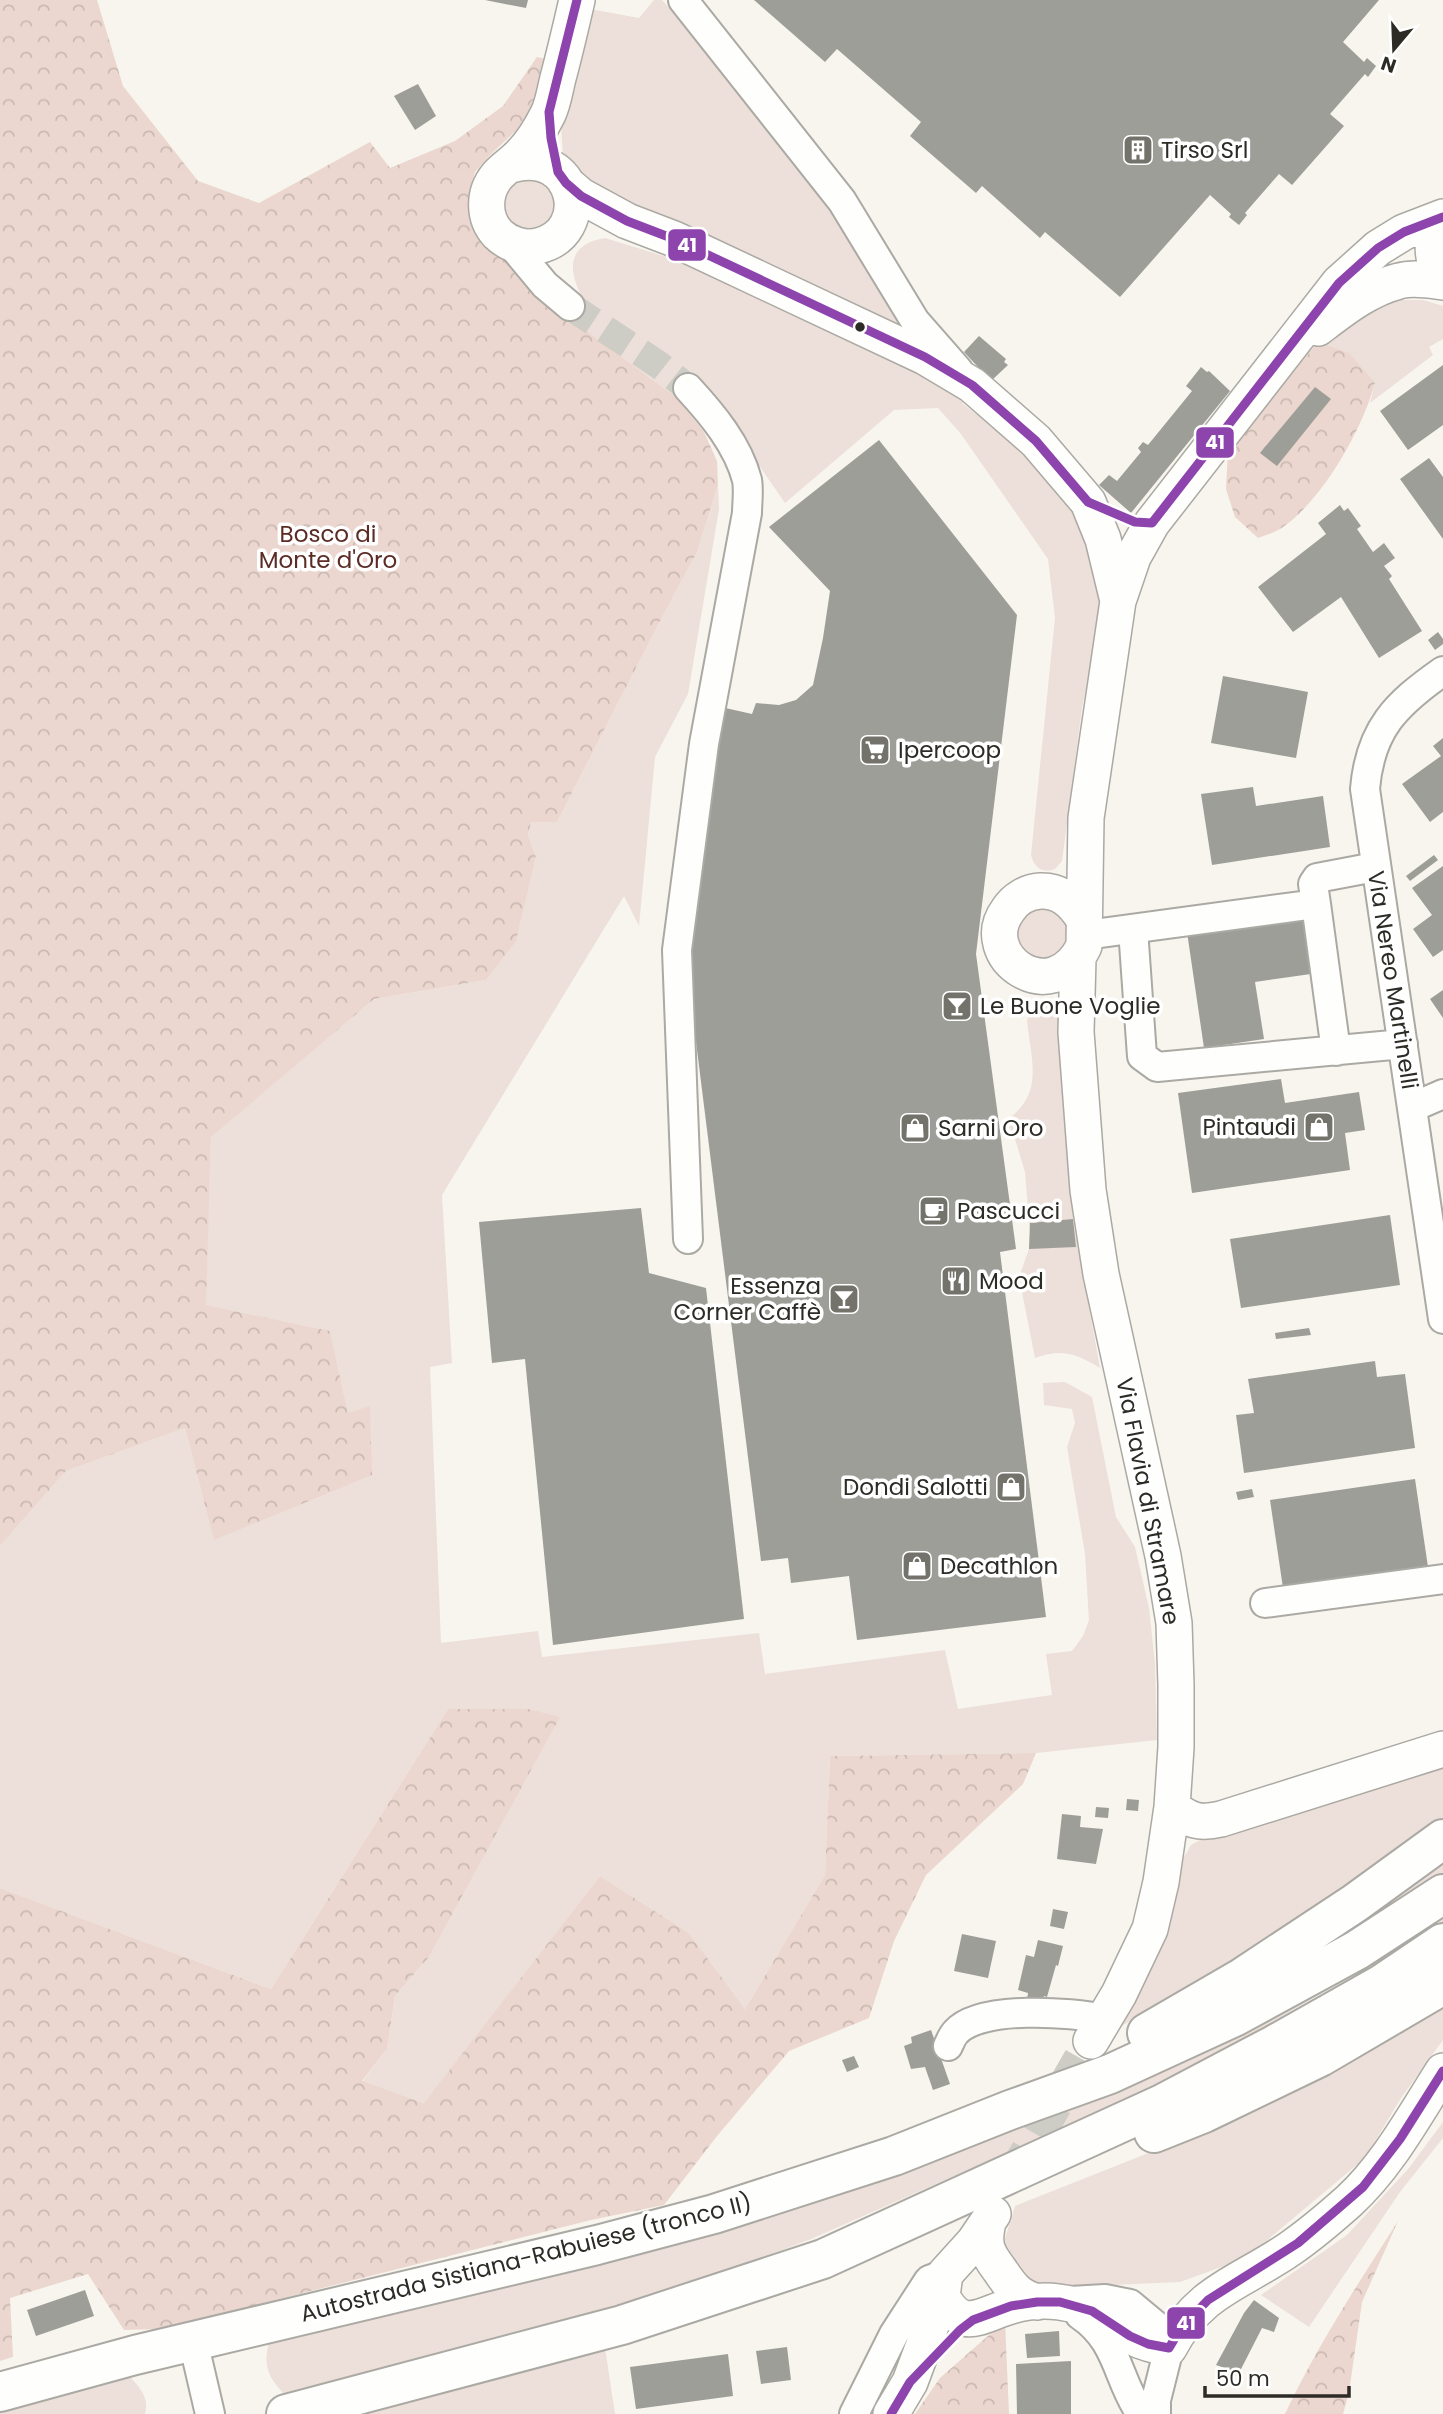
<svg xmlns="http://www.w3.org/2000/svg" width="1443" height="2414" font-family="Poppins,sans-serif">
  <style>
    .green { fill: #eddfd9 }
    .forest { fill: url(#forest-crowns) }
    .building { fill: #9d9e98 }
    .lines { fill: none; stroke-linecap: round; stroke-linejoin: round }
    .minor-tunnel { stroke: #cecdc5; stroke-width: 28; stroke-dasharray: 28 14; stroke-linecap: butt }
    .major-tunnel { stroke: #cecdc5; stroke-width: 35; stroke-dasharray: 35 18; stroke-linecap: butt }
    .minor-casing { stroke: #aba9a3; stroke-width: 32 }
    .major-casing { stroke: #aba9a3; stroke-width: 38 }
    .highway-casing { stroke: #aba9a3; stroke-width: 42 }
    .minor { stroke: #fefefc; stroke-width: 28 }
    .major { stroke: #fefefc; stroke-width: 35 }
    .highway { stroke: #fefefc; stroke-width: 38 }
    .bus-1-casing { stroke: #fff; stroke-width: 14 }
    .bus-1 { stroke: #8e44ad; stroke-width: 9 }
    .bus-dot { fill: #2c2b25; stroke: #fff; stroke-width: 2.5 }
    .labels { text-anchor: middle; stroke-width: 7; stroke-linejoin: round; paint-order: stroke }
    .poi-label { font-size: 23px; fill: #2c2b25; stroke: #fff; text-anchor: start }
    .park-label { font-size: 23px; fill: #5b2b24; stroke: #fff }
    .street-label { font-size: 23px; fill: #2c2b25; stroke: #fff }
    .line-badge { stroke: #fff; stroke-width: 2.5 }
    .badge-label { font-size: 19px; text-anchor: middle; font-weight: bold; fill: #fff }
  </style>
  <defs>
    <pattern id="forest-crowns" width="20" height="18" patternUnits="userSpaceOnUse" patternTransform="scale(1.75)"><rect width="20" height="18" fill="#ebd7cf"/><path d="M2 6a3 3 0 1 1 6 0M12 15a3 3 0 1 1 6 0" fill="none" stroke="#cab9b2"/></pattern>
  </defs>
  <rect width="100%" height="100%" fill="#f7f5ed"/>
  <path class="green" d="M654,0H662L740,86L822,190L921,344L601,191L563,156L561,124L590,9L639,18Z
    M502 204a27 27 0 1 1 54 0a27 27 0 1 1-54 0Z
    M605,238L706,269L961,390L963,404L976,414L982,408L1081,507L1102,595L1099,630L1082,707L1062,861L1055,869C1042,874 1034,867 1031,855L1055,618L1048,559L961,434L938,408L894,410L785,503L714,400L696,379L677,398L560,312L581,295C567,267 569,244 605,238Z
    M1392,300H1423L1443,306V339L1429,347L1433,355L1370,403L1375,383L1318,342Z
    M718,485L719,509L688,694L655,757L639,926L624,896L442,1195L452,1363L430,1367L441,1643L538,1631L542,1657L759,1633L765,1674L945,1650L958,1709L1052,1695L1046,1654L1072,1651L1083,1636L1089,1620L1085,1554L1067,1447L1075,1423L1072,1409L1044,1405L1043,1383L1065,1382L1092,1397L1116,1517L1135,1547L1149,1608L1155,1664L1157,1740L1036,1753L830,1756L825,1875L745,2009L689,1933L600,1876L425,2103L362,2082L387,2049L395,1996L423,1964L448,1709L271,1989L0,1888V1546L66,1471L185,1428L214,1539L370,1407L348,1414L330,1331L205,1305L211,1136L374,999L486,980L516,940L536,857L528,835L531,821L557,822L659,623L697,552Z
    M1042,904L1067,918L1071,936L1055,958L1037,960L1021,952C1012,918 1012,921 1042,904Z
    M1043,1005L1052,1007L1061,1019L1072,1156L1073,1219L1100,1368C1077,1354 1062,1348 1035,1358L1019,1277L1029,1249L1030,1234L1025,1172L1015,1139L1006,1120C1045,1095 1031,1060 1027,1021C1030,1011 1033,1008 1043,1005Z
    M1443,1760V1818L1243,1964L1111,2031L1183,1859L1191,1845L1216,1831Z
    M1443,1853V1965L1392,1998L1368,1965L1238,2043L1135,2096L811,2239L706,2279L501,2338L283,2393C266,2374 263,2364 270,2338L788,2205L1357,1950L1340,1931Z
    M1443,1998V2040L1401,2098L1365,2158L1246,2258L1180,2282L1043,2288L1016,2279L1003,2245L1015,2206L1151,2152L1328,2066Z
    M1443,2122V2138L1400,2192L1309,2327L1261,2295L1347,2235L1409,2168Z
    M605,2348L615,2414H332Z
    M127,2374C138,2385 150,2397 145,2414H0V2405Z"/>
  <path class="forest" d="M0,0H97L123,86L198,181L259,203L370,142L390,168L455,141L503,106L537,57L549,60L534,106L522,125L489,156L475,172L468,197L472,226L492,250L522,275L550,304L677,398L704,432L717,461L718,485L697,552L659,623L557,822H531L528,835L536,857L516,941L486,980L374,999L211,1137L206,1305L330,1331L348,1413L370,1406L372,1475L214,1540L185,1428L66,1471L0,1546Z
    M1318,342L1349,353L1375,383C1362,430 1323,499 1283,527C1276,532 1266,535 1258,538L1235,517L1226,489L1228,451Z
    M448,1709H528L560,1717L428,1958L395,1996L387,2049L362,2081L424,2103L600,1876L689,1933L745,2009L825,1875L830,1756L1036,1753L1023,1784L926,1875L894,1941L869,2018L789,2051L717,2136L664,2205L591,2220L161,2329L124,2330L88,2274L10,2298L13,2357L0,2361V1888L271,1989Z
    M1398,2221L1362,2302L1349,2392L1343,2414H1285C1317,2346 1358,2284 1398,2221Z
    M1005,2321L1009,2414H915L940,2378Z"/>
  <path class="building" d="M485,0H528L526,8Z
    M754,0H1379L1343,42L1364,62L1367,58L1376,66L1368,77L1365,74L1330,114L1344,126L1292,185L1279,174L1245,213L1247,215L1239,225L1229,217L1231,214L1210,195L1120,297L1045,232L1040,238L982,186L976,193L910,136L921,122L837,49L825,62Z
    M418,84L436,116L415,130L394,96Z
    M979,336L1006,359L1004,362L1008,365L991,381L964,352Z
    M1443,365V425L1408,450L1380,411Z
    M1201,367L1207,372L1209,371L1230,391L1131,513L1099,485L1109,475L1117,481L1141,452L1138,448L1143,442L1148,445L1192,391L1186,386Z
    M1315,387L1331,399L1277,466L1260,453Z
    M879,440L1017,615L976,954L1016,1249L1000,1252L1046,1617L857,1640L849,1576L791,1583L788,1558L761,1561L684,946L721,707L752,714L756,703L779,705L796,700L813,685L823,638L830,591L769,527Z
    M1429,458L1443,477V539L1400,479Z
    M1340,505L1344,511L1348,508L1361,526L1357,529L1373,552L1384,543L1395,558L1384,566L1392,576L1389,579L1422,631L1379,658L1341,597L1293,632L1258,587L1326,534L1318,523Z
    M1438,632L1443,639V644L1435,650L1428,640Z
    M1223,676L1308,692L1296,758L1211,743Z
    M1443,738V812L1430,822L1402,784L1441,756L1433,746Z
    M1253,787L1256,806L1323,796L1330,847L1212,865L1201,794Z
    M1434,855L1438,860L1410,881L1406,876Z
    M1443,866V950L1433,957L1413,929L1432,915L1412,888Z
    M1303,915L1311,974L1255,982L1264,1039L1204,1048L1187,932Z
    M1443,990V1018L1430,999Z
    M1281,1079L1285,1103L1359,1092L1365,1130L1345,1133L1350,1170L1192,1193L1178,1093Z
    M641,1208L649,1273L706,1288L744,1619L553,1645L525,1359L492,1363L479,1222Z
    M1390,1215L1400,1285L1241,1308L1230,1239Z
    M1073,1219L1076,1247L1029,1249L1030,1223Z
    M1309,1328L1311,1335L1276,1339L1275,1333Z
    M1375,1361L1377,1377L1405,1374L1415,1448L1244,1473L1236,1415L1254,1413L1248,1379Z
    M1415,1479L1428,1567L1283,1588L1270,1500Z
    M1252,1489L1254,1497L1238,1500L1236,1492Z
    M1127,1799L1139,1800L1138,1811L1126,1810Z
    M1096,1807L1109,1808L1108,1818L1095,1817Z
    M1062,1814L1081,1816L1080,1827L1103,1829L1096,1864L1057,1859Z
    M1053,1909L1068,1912L1064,1929L1050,1926Z
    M962,1934L996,1941L988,1978L954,1971Z
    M1038,1940L1063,1946L1058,1966L1056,1965L1047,1997L1044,1996L1042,2004L1027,2000L1028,1993L1018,1990L1026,1955L1034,1957Z
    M931,2030L950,2084L933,2090L925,2067L911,2069L904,2046L912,2043L911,2037Z
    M854,2056L859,2067L847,2072L842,2060Z
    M85,2290L94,2316L36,2336L27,2310Z
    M1254,2300L1279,2318L1274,2332L1262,2328L1239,2373L1216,2365L1244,2313Z
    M1059,2331L1060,2356L1027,2358L1025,2334Z
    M787,2347L791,2380L761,2384L756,2351Z
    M728,2354L733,2396L636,2409L630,2367Z
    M1071,2361V2414H1017L1016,2364Z"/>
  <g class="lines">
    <path class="minor-tunnel" d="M570,306L659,365L688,388"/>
    <path class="major-tunnel" d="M1011,2181L1091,2041"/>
    <g class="minor-casing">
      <path id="minor" d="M683,0L842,201L915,321L958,370
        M510,243L545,285L570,306
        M688,388C712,414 738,445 747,480C749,490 747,503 747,513L704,744L677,950L688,1239
        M1443,671C1396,704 1370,729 1365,789L1443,1319
        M1316,904L1336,1051
        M1133,929L1142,1056L1157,1067L1403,1044
        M1086,935L1316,904L1313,884L1317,878L1375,867
        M1413,1107L1443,1094
        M1265,1603L1443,1579
        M948,2046C950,2042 952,2036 956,2032C980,2005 1071,2012 1104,2019
        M1070,2301L1105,2299L1130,2304L1160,2329L1169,2348L1156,2400V2414
        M1080,2315C1119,2341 1117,2380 1141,2414
        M193,2341L210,2414
        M854,2414L894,2334L929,2280L945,2274"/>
    </g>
    <g class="major-casing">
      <path id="major" d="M511,165C577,146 595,233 538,246C524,249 508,244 498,234C483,218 483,193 497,176C504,168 514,162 521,154C532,143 541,128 548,114C553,104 555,90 558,78C565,52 571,26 577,0
        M566,183L581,196L627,221L674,239L925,357L972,385L1036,441L1088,502L1103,539L1118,601
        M1443,222C1429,239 1431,261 1443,279
        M1318,328C1343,309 1368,289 1399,281C1413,277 1429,280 1443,282
        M1083,918C1073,902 1060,890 1040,891C1027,892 1015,899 1008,910C974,956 1052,1012 1084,946L1086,818L1118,601L1133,557L1152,523L1339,283L1378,248L1404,232L1443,217
        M1078,958L1076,1032L1088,1190L1101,1274L1163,1556L1174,1623L1176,1685V1747L1172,1807L1161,1882L1150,1929L1119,1994L1091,2041
        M1172,1807C1190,1821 1199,1824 1221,1819L1443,1749
        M993,2214L974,2242L945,2274L942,2296C962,2334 980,2315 1011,2306C1025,2302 1044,2300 1059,2302C1077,2304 1095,2312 1110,2321C1118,2326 1124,2333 1132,2337C1144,2343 1156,2346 1169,2348C1200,2289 1241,2283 1291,2248C1311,2234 1331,2217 1349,2201C1388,2165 1414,2116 1443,2071
        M988,2222C983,2244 986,2252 999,2269C1011,2286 1015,2295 1037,2302
        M891,2414L910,2382L942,2296"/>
    </g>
    <g class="highway-casing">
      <path id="highway" d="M1147,2033L1240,1979L1355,1903L1443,1839
        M1154,2133L1204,2113L1320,2057L1443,1985
        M0,2392L135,2355L597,2245L714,2214L894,2156L1010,2110L1110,2074L1234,2017L1357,1950L1443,1894
        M286,2414L622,2325L823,2259L1162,2104L1274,2045L1382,1984L1443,1943"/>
    </g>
    <use href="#minor" class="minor"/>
    <use href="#major" class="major"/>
    <use href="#highway" class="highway"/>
    <g class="bus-1-casing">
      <path id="bus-1" d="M577,0L549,112L551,138L558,172L566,183L581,196L627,221L674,239L925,357L972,385L1036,441L1088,502L1135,522L1152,523L1339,283L1378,248L1404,232L1443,217
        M891,2414L910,2382L960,2330L973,2320L1011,2306L1037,2302H1060L1092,2311L1130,2336L1148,2344L1169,2348L1181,2328L1208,2300L1298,2243L1363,2187L1400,2139L1443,2071"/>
    </g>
    <use href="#bus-1" class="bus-1"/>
  </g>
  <defs>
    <g id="building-square" transform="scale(1.575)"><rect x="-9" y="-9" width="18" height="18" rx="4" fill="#73726b" stroke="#fff"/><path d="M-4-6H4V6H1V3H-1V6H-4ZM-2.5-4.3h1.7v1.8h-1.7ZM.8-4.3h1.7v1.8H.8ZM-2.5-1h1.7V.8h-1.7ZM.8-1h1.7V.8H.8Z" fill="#fff"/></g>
    <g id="supermarket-square" transform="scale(1.575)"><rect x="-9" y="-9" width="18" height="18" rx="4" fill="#73726b" stroke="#fff"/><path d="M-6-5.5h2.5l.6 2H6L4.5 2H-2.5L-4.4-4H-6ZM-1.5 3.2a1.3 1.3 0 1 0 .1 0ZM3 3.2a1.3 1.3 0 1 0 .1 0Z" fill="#fff"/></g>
    <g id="bar-square" transform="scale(1.575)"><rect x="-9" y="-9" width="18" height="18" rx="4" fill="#73726b" stroke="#fff"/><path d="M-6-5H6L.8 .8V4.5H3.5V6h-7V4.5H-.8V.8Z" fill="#fff"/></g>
    <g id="shop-square" transform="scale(1.575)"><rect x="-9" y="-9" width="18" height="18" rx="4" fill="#73726b" stroke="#fff"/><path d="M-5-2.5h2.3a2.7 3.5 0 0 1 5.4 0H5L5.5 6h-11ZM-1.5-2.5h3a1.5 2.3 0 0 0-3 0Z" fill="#fff"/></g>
    <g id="cafe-square" transform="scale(1.575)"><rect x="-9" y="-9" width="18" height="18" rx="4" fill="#73726b" stroke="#fff"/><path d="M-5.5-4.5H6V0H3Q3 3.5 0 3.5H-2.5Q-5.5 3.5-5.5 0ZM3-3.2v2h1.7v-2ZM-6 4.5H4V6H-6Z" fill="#fff"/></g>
    <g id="restaurant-square" transform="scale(1.575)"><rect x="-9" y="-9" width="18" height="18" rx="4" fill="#73726b" stroke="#fff"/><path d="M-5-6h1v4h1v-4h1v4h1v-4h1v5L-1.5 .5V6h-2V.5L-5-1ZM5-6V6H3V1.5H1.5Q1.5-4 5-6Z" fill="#fff"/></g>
  </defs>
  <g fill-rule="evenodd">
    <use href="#building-square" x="1138" y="150"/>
    <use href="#supermarket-square" x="875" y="750"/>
    <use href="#bar-square" x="957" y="1006"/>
    <use href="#shop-square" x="1319" y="1127"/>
    <use href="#shop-square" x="915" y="1128"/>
    <use href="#cafe-square" x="934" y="1211"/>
    <use href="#restaurant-square" x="956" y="1281"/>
    <use href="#bar-square" x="844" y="1299"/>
    <use href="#shop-square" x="1011" y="1487"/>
    <use href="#shop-square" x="917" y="1566"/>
  </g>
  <circle class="bus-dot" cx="860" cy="327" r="6"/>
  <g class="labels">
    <g class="poi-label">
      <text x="1161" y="158">Tirso Srl</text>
      <text x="898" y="758">Ipercoop</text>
      <text x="980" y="1014">Le Buone Voglie</text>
      <text x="1296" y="1135" text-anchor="end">Pintaudi</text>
      <text x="938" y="1136">Sarni Oro</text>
      <text x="957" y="1219">Pascucci</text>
      <text x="979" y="1289">Mood</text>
      <text x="821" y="1294" text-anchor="end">Essenza<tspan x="821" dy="26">Corner Caffè</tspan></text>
      <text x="988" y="1495" text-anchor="end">Dondi Salotti</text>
      <text x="940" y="1574">Decathlon</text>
    </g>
    <g class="park-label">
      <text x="328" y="542">Bosco di<tspan x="328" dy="26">Monte d'Oro</tspan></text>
    </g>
    <g class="street-label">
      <text transform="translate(1393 980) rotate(81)" y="8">Via Nereo Martinelli</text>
      <text transform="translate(1148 1501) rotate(79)" y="8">Via Flavia di Stramare</text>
      <text transform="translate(526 2258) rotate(-14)" y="8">Autostrada Sistiana-Rabuiese (tronco II)</text>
    </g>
  </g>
  <g class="line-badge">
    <rect x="667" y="228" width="40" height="34" rx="7" fill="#8e44ad"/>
    <rect x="1195" y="426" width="40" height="33" rx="7" fill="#8e44ad"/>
    <rect x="1166" y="2306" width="40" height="34" rx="7" fill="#8e44ad"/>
  </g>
  <g class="badge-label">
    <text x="687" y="252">41</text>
    <text x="1215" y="449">41</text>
    <text x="1186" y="2330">41</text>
  </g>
  <g transform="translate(1394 49) rotate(199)" stroke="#ffffff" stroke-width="5" paint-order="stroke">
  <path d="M0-5L12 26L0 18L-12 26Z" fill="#2c2b25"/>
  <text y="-10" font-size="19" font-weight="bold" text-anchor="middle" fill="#2c2b25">N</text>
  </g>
  <path d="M1205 2386v10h144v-10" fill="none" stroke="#2c2b25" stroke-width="3.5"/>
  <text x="1216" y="2386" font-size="21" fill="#2c2b25" stroke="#ffffff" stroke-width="5" paint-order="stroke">50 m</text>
</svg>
